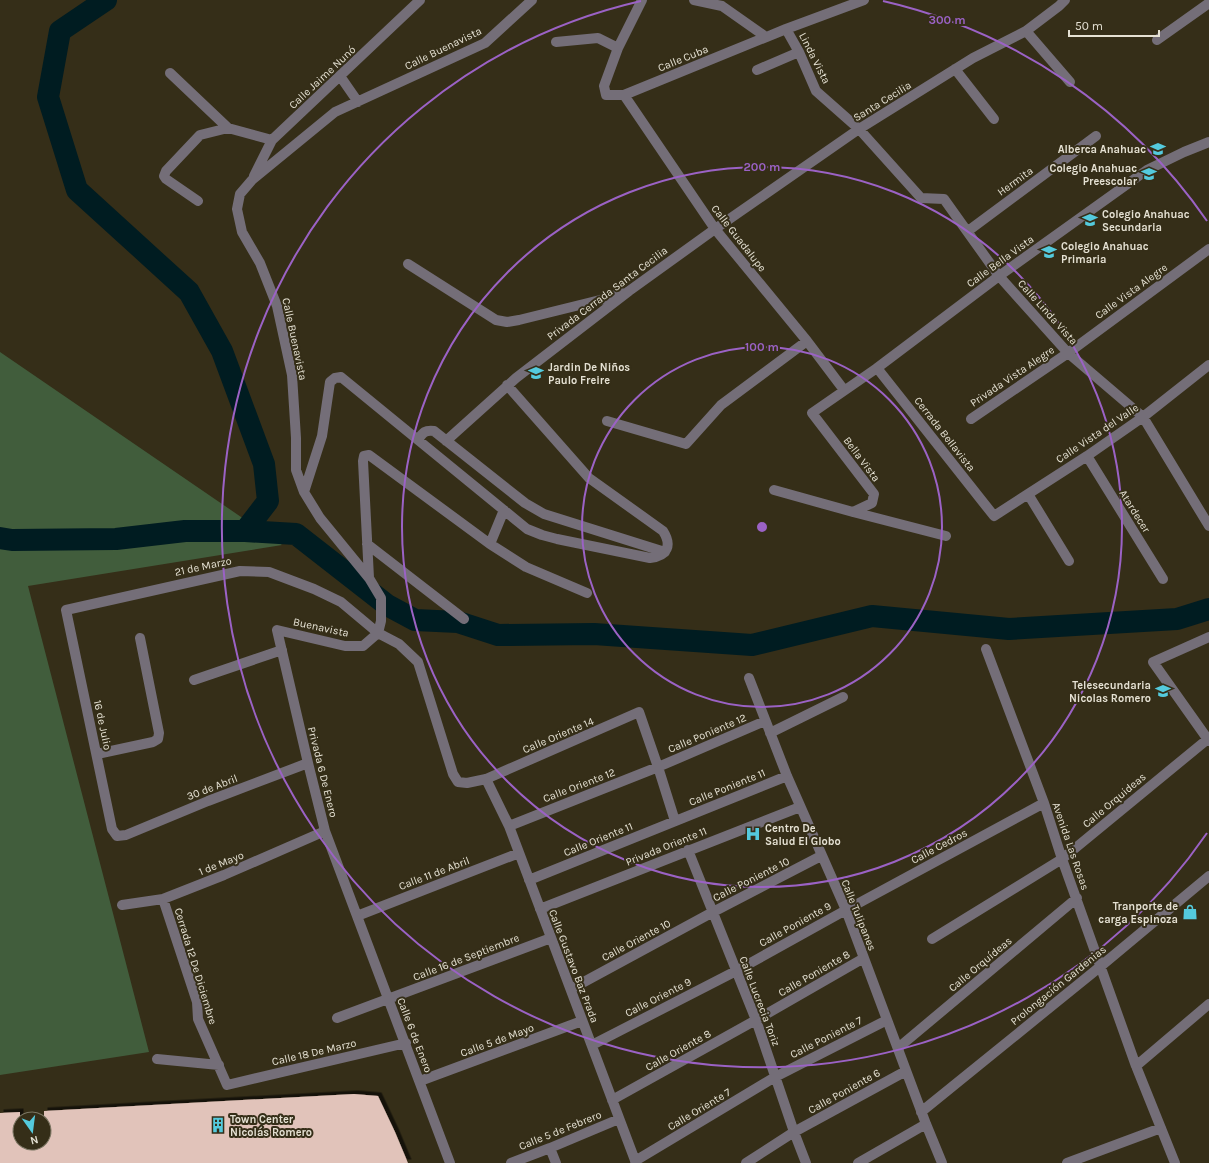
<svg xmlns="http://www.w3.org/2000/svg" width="1209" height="1163" font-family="Karla,sans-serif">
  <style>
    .green { fill: #415d3c }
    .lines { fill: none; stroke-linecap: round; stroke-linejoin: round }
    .river { stroke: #001c21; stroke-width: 22 }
    .building { fill: #e1c3ba; filter: url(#shadow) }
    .minor { stroke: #746e78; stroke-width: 10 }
    .ring { fill: none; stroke: #9b62c5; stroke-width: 2 }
    .labels { text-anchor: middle; stroke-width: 4; stroke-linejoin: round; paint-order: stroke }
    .street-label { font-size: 11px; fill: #e5e1d3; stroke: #352e18 }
    .poi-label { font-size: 11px; font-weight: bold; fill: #e5e1d3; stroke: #352e18; text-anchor: start }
    .centre { fill: #9b62c5; stroke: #352e18; stroke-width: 2 }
    .ring-label { font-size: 12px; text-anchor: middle; font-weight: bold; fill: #9b62c5; stroke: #352e18; stroke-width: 4; stroke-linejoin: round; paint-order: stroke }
  </style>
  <defs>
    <filter id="shadow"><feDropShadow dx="3.5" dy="-3.5" stdDeviation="0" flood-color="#0009"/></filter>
  </defs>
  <rect width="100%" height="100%" fill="#352e18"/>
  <path class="green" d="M0,352L282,545L28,586L149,1052L0,1075Z"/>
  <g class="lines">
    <path class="river" d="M245,531L296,534L387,605L415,620L458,622L498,635L594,634L752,645L872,616L1009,629L1177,619L1209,609
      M0,538L12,540L116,539L185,531H245L268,501L264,464L222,351L189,292L77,190L48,97L60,31L106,0"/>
  </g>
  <path class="building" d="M354,1094L378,1096L395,1132L408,1163H0V1113L20,1112V1143H44V1111Z"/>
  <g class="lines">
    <path class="minor" d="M642,0L618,48L604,86L606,95H624L786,29L864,0
      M694,0L722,6L766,37
      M786,29L799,52L816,91L859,129L921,198L944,199L999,276L1068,353L1143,417L1209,526
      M1026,31L1070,82
      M1157,40L1209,3
      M556,42L598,38L618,48
      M955,69L994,119
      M757,70L799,52
      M170,73L228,128
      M340,76L358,102
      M624,95L715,229L807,341L844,390
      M254,176L272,140L420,0
      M198,201L166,179L164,176L166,171L200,135L228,128L272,140
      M968,231L1096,136
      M408,264L496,320L507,322L519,320L600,300L622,293
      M877,368L994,516L1087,456L1143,417L1209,365
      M971,419L1068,353L1209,249
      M607,421L686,444L721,405L807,341
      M418,440C423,432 425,430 434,431L525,503L544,514L665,552
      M446,441L516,378L629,291L715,229L859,129L973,58L1026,31L1059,6L1065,0
      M1087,456L1163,579
      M774,490L853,512L946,536
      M304,492L322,436L330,382L335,378L341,377L527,529L542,535L557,539L650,558C668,556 672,545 663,531L589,478L507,385
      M1028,494L1069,561
      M853,512L872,503L874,494L812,413L877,368L999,276L1147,170L1184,152L1209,142
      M367,544L464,619
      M490,544L504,510
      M369,578L363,461L364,456L369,455L490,544L526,567L587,593
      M378,633L381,621V598L369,578L320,518L304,492L296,470V438L292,375L277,306L260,263L242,232L237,209L240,194L252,180L335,112L485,43L532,0
      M378,633L363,646H345L277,630L308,763L325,831L450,1163
      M1209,637L1153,662L1209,741
      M986,649L1044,803L1062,859L1136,1066L1175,1163
      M749,678L787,776L846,910L926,1124L942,1163
      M194,680L282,650
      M770,733L843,697
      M97,754L153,742L158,739L159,733L140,638
      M308,763L208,801L126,835L117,836L112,829L66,610L240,571L269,572L314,589L341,602L378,633L399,644L418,662L453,774L458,782L467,783L486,779L639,712L658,767L675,821
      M486,779L509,826L636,1163
      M509,826L658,767L765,721
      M688,850L756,1020L794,1132L806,1163
      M529,880L787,776
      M163,899L197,1002L198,1019L227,1085L406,1043
      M122,905L163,899L224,875L325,831
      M540,909L800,807
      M357,916L519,853
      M932,939L1062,859L1209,738
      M571,989L713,912L821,856
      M337,1018L551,938
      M592,1045L736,971L846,910L1044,803
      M898,1048L1077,898
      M157,1059L219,1065
      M1136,1066L1209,1004
      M420,1081L582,1021
      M612,1100L756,1020L864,958
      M921,1112L1101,966L1209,876
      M550,1148L556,1163
      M635,1161L775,1077L887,1020
      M511,1163L550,1148L619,1119
      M746,1163L794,1132L906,1071
      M858,1163L926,1124
      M1067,1163L1161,1128"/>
  </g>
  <g class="ring">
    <circle cx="762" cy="527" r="180"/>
    <circle cx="762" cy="527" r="360"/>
    <path d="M1207 833A540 540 0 1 1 641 1M883 1A540 540 0 0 1 1207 221"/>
  </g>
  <defs>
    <g id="school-bare" transform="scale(1.2)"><path d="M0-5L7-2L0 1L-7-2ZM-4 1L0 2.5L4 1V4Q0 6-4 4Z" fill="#54cadd" stroke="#352e18" stroke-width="2.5" paint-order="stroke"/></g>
    <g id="hospital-bare" transform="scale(1.2)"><path d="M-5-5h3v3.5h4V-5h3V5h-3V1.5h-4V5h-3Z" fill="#54cadd" stroke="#352e18" stroke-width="2.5" paint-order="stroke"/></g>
    <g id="shop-bare" transform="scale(1.2)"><path d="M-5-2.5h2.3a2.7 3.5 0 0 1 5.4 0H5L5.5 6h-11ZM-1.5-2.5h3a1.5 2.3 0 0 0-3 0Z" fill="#54cadd" stroke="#352e18" stroke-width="2.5" paint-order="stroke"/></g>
    <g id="building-bare" transform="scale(1.2)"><path d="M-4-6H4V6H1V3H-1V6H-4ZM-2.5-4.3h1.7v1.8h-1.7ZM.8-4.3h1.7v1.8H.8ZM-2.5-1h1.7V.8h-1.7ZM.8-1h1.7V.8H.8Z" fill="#54cadd" stroke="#352e18" stroke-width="2.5" paint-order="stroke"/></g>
  </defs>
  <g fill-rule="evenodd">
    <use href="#school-bare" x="1158" y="149"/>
    <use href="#school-bare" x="1149" y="174"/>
    <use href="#school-bare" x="1090" y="220"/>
    <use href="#school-bare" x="1049" y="252"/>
    <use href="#school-bare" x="536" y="373"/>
    <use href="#school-bare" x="1163" y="691"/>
    <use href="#hospital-bare" x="753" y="834"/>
    <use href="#shop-bare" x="1190" y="912"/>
    <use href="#building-bare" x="218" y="1125"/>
  </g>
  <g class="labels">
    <g class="street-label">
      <text transform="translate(443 48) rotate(-26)" y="4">Calle Buenavista</text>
      <text transform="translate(683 58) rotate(-22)" y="4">Calle Cuba</text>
      <text transform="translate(815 58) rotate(63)" y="4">Linda Vista</text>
      <text transform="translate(322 77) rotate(-43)" y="4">Calle Jaime Nunó</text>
      <text transform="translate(882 101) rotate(-32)" y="4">Santa Cecilia</text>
      <text transform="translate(1015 181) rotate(-36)" y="4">Hermita</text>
      <text transform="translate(739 238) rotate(52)" y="4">Calle Guadalupe</text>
      <text transform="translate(1000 261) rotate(-36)" y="4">Calle Bella Vista</text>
      <text transform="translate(1131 291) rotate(-36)" y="4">Calle Vista Alegre</text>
      <text transform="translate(607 293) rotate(-37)" y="4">Privada Cerrada Santa Cecilia</text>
      <text transform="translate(1048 312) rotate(48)" y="4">Calle Linda Vista</text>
      <text transform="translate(295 339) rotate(78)" y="4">Calle Buenavista</text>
      <text transform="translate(1012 376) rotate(-34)" y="4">Privada Vista Alegre</text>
      <text transform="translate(1097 433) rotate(-34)" y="4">Calle Vista del Valle</text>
      <text transform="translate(945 434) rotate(52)" y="4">Cerrada Bellavista</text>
      <text transform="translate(862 459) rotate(53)" y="4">Bella Vista</text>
      <text transform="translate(1135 511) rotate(58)" y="4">Atardecer</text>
      <text transform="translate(203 566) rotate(-12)" y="4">21 de Marzo</text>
      <text transform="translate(321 627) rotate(12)" y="4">Buenavista</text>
      <text transform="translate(103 725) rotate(78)" y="4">16 de Julio</text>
      <text transform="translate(707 733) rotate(-23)" y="4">Calle Poniente 12</text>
      <text transform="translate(558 735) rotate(-23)" y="4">Calle Oriente 14</text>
      <text transform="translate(323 772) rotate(76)" y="4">Privada 6 De Enero</text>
      <text transform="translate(579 785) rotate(-21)" y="4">Calle Oriente 12</text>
      <text transform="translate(212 787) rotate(-21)" y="4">30 de Abril</text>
      <text transform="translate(727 787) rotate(-22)" y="4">Calle Poniente 11</text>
      <text transform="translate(1114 800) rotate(-40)" y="4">Calle Orquideas</text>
      <text transform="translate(598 839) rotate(-22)" y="4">Calle Oriente 11</text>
      <text transform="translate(666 846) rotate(-22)" y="4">Privada Oriente 11</text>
      <text transform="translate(939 846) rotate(-28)" y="4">Calle Cedros</text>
      <text transform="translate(1071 846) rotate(71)" y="4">Avenida Las Rosas</text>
      <text transform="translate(221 863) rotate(-22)" y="4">1 de Mayo</text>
      <text transform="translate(434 873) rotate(-21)" y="4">Calle 11 de Abril</text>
      <text transform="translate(751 879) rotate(-27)" y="4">Calle Poniente 10</text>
      <text transform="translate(859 915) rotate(68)" y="4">Calle Tulipanes</text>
      <text transform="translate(795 924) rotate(-29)" y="4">Calle Poniente 9</text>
      <text transform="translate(636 940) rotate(-28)" y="4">Calle Oriente 10</text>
      <text transform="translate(466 957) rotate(-21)" y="4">Calle 16 de Septiembre</text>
      <text transform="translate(980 964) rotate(-40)" y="4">Calle Orquídeas</text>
      <text transform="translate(196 966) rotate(73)" y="4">Cerrada 12 De Diciembre</text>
      <text transform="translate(574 966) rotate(69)" y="4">Calle Gustavo Baz Prada</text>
      <text transform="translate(814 973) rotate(-30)" y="4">Calle Poniente 8</text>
      <text transform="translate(1058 985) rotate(-39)" y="4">Prolongación Gardenias</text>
      <text transform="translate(658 997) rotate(-27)" y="4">Calle Oriente 9</text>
      <text transform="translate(760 1001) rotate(69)" y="4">Calle Lucrecia Toriz</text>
      <text transform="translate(415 1035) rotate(69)" y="4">Calle 6 de Enero</text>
      <text transform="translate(826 1037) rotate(-27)" y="4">Calle Poniente 7</text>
      <text transform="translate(497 1040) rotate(-20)" y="4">Calle 5 de Mayo</text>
      <text transform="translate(678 1050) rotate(-29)" y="4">Calle Oriente 8</text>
      <text transform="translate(314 1052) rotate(-13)" y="4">Calle 18 De Marzo</text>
      <text transform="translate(844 1091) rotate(-29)" y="4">Calle Poniente 6</text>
      <text transform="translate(699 1109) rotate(-31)" y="4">Calle Oriente 7</text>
      <text transform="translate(560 1130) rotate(-22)" y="4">Calle 5 de Febrero</text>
    </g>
    <g class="poi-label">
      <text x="1146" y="153" text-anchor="end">Alberca Anahuac</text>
      <text x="1137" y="172" text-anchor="end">Colegio Anahuac<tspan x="1137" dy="13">Preescolar</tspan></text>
      <text x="1102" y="218">Colegio Anahuac<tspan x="1102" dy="13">Secundaria</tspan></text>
      <text x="1061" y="250">Colegio Anahuac<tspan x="1061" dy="13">Primaria</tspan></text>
      <text x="548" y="371">Jardin De Niños<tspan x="548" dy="13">Paulo Freire</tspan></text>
      <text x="1151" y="689" text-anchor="end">Telesecundaria<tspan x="1151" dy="13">Nicolas Romero</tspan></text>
      <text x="765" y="832">Centro De<tspan x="765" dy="13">Salud El Globo</tspan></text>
      <text x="1178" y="910" text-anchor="end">Tranporte de<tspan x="1178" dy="13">carga Espinoza</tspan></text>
      <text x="230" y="1123">Town Center<tspan x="230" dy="13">Nicolás Romero</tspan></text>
    </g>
  </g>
  <circle cx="762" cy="527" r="6" class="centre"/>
  <g class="ring-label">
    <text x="947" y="24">300 m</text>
    <text x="762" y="171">200 m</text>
    <text x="762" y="351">100 m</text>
  </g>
  <g transform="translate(32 1131) rotate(166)"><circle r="19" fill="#352e18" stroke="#7b7663"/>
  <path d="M0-3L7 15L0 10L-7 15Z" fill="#54cadd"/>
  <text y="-6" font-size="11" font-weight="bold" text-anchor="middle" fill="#e5e1d3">N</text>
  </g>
  <path d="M1069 30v6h90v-6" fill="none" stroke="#e5e1d3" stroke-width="2"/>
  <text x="1075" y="30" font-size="12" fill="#e5e1d3" stroke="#352e18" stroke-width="3" paint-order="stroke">50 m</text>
</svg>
